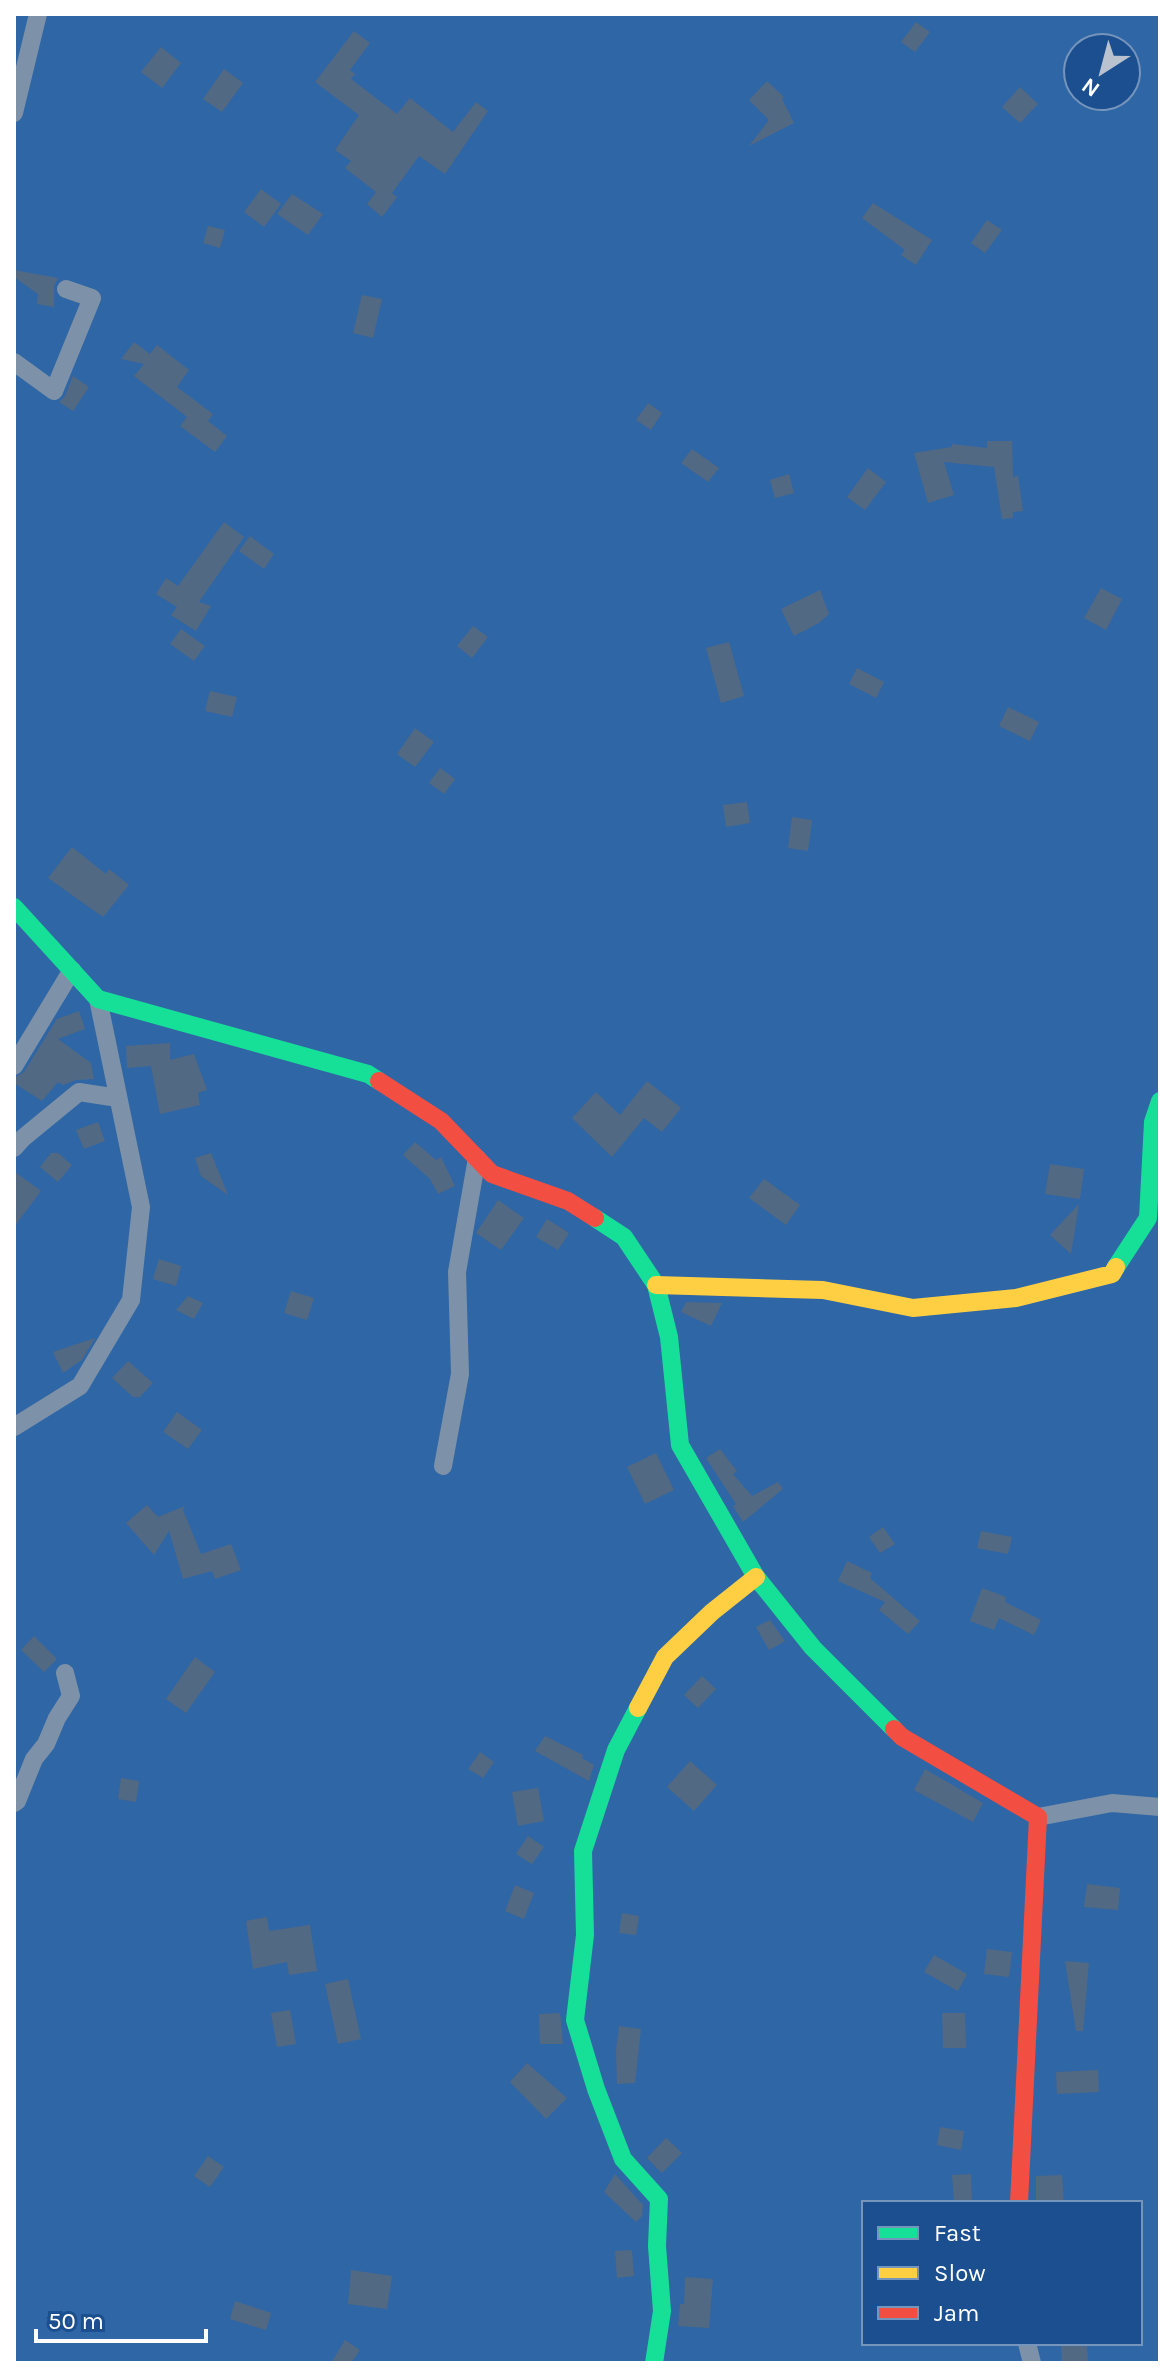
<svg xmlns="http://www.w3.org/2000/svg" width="1174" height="2377" font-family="Karla,sans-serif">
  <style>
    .green { fill: #2f66a5; fill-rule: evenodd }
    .building { fill: #526984 }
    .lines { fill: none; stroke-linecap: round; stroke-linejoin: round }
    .street { stroke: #7d92a8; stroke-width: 18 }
    .fast { stroke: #16e098; stroke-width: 18 }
    .slow { stroke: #ffcf43; stroke-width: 18 }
    .jam { stroke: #f24e42; stroke-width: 18 }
  </style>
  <rect width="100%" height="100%" fill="#365274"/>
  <path class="green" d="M14,14H1160V2363H14ZM1078,48H1126V96H1078ZM864,2203H1140V2343H864Z"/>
  <path class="building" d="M916,22L930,32L915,52L901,42Z
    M354,31L370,43L350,70L355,74L351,79L397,114L410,98L453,132L476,102L488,111L445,174L419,156L392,193L397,197L382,217L367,204L376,192L345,168L351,161L335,150L359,115L315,82Z
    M161,47L181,63L162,88L141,72Z
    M224,69L243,83L222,112L203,99Z
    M767,81L784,97L782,99L794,123L749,146L769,120L749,100Z
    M1020,87L1038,104L1020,123L1002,107Z
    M261,189L281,204L264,227L244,212Z
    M292,194L323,214L308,235L277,214Z
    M873,203L932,240L916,265L901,255L905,250L862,218Z
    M987,220L1002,230L985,253L971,243Z
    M208,226L225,230L220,248L203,243Z
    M14,270L58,278L54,286V307L37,304L38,294L14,277Z
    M362,295L382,299L373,338L353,333Z
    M134,342L150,354L157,345L189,370L177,387L213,414L208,421L227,436L215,452L180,426L187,417L134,376L144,364L121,359Z
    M73,376L89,387L73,411L59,402L65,396Z
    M648,403L662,413L651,430L636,420Z
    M987,441H1012L1013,477L1018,476L1023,511L1013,512V518L1002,519L994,467L944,462L954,495L928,503L914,453L952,447V444L987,448Z
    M692,449L719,468L708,482L681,463Z
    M868,468L886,482L865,510L847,497Z
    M789,474L794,493L775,498L770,480Z
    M224,522L244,537L199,602L211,606L196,631L171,615L177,607L156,594L166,578L178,586Z
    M250,536L274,554L264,569L239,551Z
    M1101,588L1122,599L1106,630L1084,618Z
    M820,590L829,614L819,623L794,636L781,609Z
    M473,626L488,637L472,658L457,646Z
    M181,629L205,646L194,661L170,644Z
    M729,642L744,696L721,703L706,648Z
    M857,668L884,682L876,698L849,684Z
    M210,691L237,697L232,717L205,711Z
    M1008,707L1039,722L1030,741L999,726Z
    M415,728L434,742L415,767L397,754Z
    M440,768L455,779L444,794L429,783Z
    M747,802L750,823L726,827L723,805Z
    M792,817L812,820L808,851L788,848Z
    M72,847L106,874L109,869L129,885L103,917L48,878Z
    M79,1011L85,1029L58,1039L91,1063L94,1079L76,1080L63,1085L58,1082L42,1101L14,1083V1078L24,1072L57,1019Z
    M170,1043V1060L194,1054L207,1090L198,1093L200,1105L160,1114L151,1066L127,1068L126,1046Z
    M647,1081L681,1108L662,1132L644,1118L612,1157L572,1118L596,1092L620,1115Z
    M98,1122L105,1141L84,1149L76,1130Z
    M415,1142L436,1160L441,1157L455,1186L438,1194L430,1179L403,1155Z
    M51,1153H58L72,1165L58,1182L40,1167Z
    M211,1153L228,1195L201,1176L195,1158Z
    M1050,1164L1084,1169L1080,1199L1045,1194Z
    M14,1171L41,1191L14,1227Z
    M764,1179L800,1205L786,1225L749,1198Z
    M498,1200L524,1218L501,1250L476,1233Z
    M1079,1204L1071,1254L1050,1235Z
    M547,1219L569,1233L558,1250L536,1237Z
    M159,1259L181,1266L176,1286L153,1279Z
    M291,1291L314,1298L307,1320L284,1313Z
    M188,1296L203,1303L194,1319L176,1310Z
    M686,1302L721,1303H722L711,1326L681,1312Z
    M95,1338L82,1360L63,1373L53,1352Z
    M128,1361L153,1383L140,1397H133L112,1378Z
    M177,1412L202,1430L188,1449L163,1432Z
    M720,1449L737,1471L733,1474L752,1496L778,1482L783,1489L743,1522L733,1506L736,1504L706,1458Z
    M656,1453L674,1490L645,1504L627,1467Z
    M147,1505L158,1517L185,1506L183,1510L201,1554L231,1544L241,1570L215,1579L212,1571L183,1579L169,1531L154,1555L126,1523Z
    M883,1527L895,1544L880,1553L869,1537Z
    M981,1531L1012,1537L1008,1554L977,1548Z
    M847,1561L872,1573L870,1578L920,1621L908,1634L879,1610L885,1602L838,1581Z
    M982,1588L1006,1597L1005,1602L1041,1620L1034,1635L999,1618L994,1630L970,1621Z
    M770,1620L785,1641L769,1650L756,1627Z
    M34,1636L57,1659L44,1672L21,1650Z
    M195,1657L215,1672L186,1713L166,1699Z
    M702,1676L716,1689L698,1708L684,1695Z
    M545,1736L583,1755L582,1758L594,1765L589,1781L535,1751Z
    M480,1752L494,1762L483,1778L468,1769Z
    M690,1761L717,1785L694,1811L667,1787Z
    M925,1769L983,1803L973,1822L914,1790Z
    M121,1778L139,1781L136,1802L118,1799Z
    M538,1788L544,1821L518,1826L512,1792Z
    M528,1836L544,1847L532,1864L516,1854Z
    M1087,1884L1120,1888L1118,1910L1084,1907Z
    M515,1885L534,1893L524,1919L505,1911Z
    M622,1913L639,1916L636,1935L619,1933Z
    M267,1917L269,1931L310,1925L317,1971L289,1975L287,1962L253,1969L246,1921Z
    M987,1949L1012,1952L1009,1977L984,1974Z
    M934,1955L967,1974L958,1991L924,1972Z
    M1065,1961L1089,1963L1083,2031H1076Z
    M348,1979L361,2039L338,2044L325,1984Z
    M290,2010L296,2044L277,2047L271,2013Z
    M560,2013L563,2044H540L539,2014Z
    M942,2013H965L966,2048H943Z
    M619,2026L641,2029L635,2083L617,2084L616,2050Z
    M527,2063L567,2098L546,2119L510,2082Z
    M1098,2070L1099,2092L1057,2094L1056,2072Z
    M940,2127L964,2131L961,2150L937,2145Z
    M666,2138L682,2153L662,2173L647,2158Z
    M208,2156L224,2167L210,2187L194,2176Z
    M615,2174L643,2205L642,2216L636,2222L604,2192Z
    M971,2174L972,2201L954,2202L952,2175Z
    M1062,2175L1064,2203H1036V2176Z
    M632,2250L634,2276L617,2278L615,2251Z
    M351,2270L392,2276L387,2309L348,2304Z
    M685,2277L713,2279L709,2328L678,2326L680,2304H684Z
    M235,2301L271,2313L266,2330L230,2319Z
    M345,2340L360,2350L351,2363H331Z
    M1061,2343H1087L1088,2363H1062Z"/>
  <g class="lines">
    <path class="street" d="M14,113L38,14
      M14,362L54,391L92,298L66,289
      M14,1066L72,970
      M14,1148L23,1138L79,1092L118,1098
      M14,1427L80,1386L131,1300L141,1207L98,999
      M443,1466L460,1374L457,1272L477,1158
      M14,1803L17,1801L34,1759L46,1744L57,1718L71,1696L65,1673
      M1038,1817L1112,1803L1160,1807
      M1027,2343L1032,2363"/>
    <path class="fast" d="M14,907L98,999L368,1074L379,1081
      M595,1218L624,1237L656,1285L669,1337L680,1445L756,1577L813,1648L894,1729
      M1116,1267L1148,1218L1153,1122L1160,1101
      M638,1708L616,1750L583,1851L585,1935L575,2020L596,2089L623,2159L659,2199L657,2246L662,2311L654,2363"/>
    <path class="slow" d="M656,1285L823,1290L913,1308L1016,1298L1112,1274L1116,1267
      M638,1708L665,1657L712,1612L756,1577"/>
    <path class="jam" d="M379,1081L441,1121L492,1174L568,1201L595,1218
      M894,1729L902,1737L1038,1817L1019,2203"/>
  </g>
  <rect width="1174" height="2377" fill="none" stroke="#ffffff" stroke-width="32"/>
  <rect x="862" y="2201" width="280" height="144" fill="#1b4f8f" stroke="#7695bc" stroke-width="2"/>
  <rect x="878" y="2227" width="40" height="12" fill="#16e098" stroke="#7695bc" stroke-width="2"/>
  <text x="934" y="2241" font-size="24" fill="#ffffff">Fast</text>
  <rect x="878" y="2267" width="40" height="12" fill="#ffcf43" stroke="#7695bc" stroke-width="2"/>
  <text x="934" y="2281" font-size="24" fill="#ffffff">Slow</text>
  <rect x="878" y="2307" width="40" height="12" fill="#f24e42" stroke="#7695bc" stroke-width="2"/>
  <text x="934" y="2321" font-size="24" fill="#ffffff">Jam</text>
  <g transform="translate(1102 72) rotate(216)"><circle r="38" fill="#1b4f8f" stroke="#7695bc" stroke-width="2"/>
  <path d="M0-6L14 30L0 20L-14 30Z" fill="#b9c2ce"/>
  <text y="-12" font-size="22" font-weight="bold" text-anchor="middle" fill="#ffffff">N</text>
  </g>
  <path d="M36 2329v12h170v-12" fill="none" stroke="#ffffff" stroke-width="4"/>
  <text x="48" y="2329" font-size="24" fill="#ffffff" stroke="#1b4f8f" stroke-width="6" paint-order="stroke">50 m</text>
</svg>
